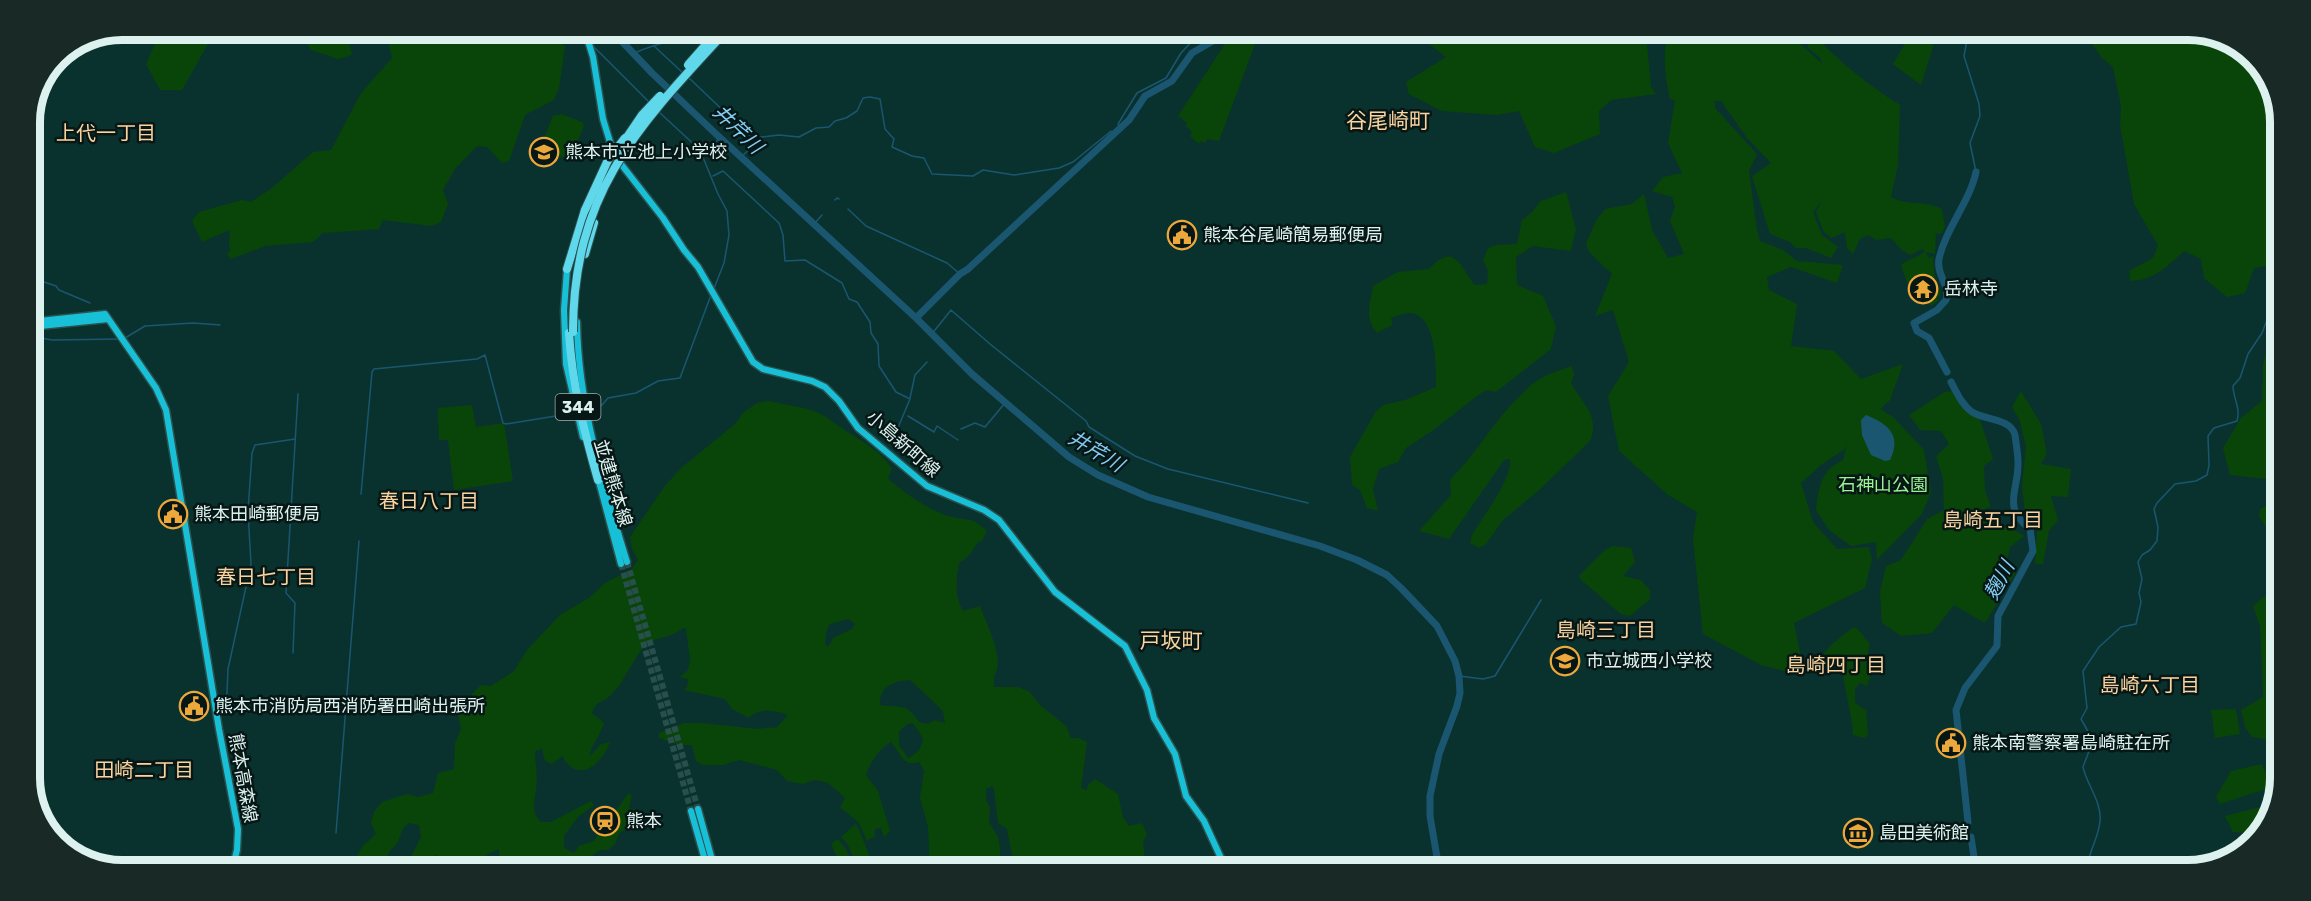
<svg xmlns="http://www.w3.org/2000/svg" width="2311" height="901" font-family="Rubik,'Noto Sans JP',sans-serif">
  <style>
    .green { fill: #094508; fill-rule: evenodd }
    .water { fill: #1b5671 }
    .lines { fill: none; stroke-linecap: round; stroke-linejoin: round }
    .stream { stroke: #1b5671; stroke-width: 1.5 }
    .river { stroke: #1b5671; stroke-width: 7 }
    .major-tunnel { stroke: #294f4c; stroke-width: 6; stroke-dasharray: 6 3; stroke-linecap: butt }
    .major-casing { stroke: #2b514e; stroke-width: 9 }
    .highway-casing { stroke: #2b514e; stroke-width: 10 }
    .major { stroke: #18c0d7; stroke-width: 6 }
    .highway { stroke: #60d8ec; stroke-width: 8 }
    .highway-bridge-casing { stroke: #2b514e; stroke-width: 10; stroke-linecap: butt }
    .highway-bridge { stroke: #60d8ec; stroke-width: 8 }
    .labels { text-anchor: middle; stroke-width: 5; stroke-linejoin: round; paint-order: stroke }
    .shield { fill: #071715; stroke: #9db0ae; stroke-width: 1.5 }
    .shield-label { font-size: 16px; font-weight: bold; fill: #ddf2ef }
    .poi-label { font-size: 18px; fill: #ddf2ef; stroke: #071715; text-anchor: start }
    .street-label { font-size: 18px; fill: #ddf2ef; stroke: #071715 }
    .park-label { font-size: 18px; fill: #9af393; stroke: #071715 }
    .water-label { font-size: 20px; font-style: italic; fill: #82ccf3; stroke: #071715 }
    .neighbourhood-label { font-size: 20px; fill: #fad39f; stroke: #071715 }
    .quarter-label { font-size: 21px; fill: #fad39f; stroke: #071715 }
    .rim { fill: none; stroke: #ddf2ef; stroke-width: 8 }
  </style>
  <rect width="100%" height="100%" fill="#09322f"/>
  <path class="green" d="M161,30H216L182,90H160L146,64Z
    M302,30L351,31L349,42L352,55L338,59L311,50L302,35Z
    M386,31H546L565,46L559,88L554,100L525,115L509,161L502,163L487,147L477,146L455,169L443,190L448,204L441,222L431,226L383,220L379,229L323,233L313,242L265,246L231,259L227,254L231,249L229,248L230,230L202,242L192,221L199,212L242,200L251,202L272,188L313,152L331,150L361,93L392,58Z
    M1232,33L1255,44L1219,141L1207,139L1205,143L1201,141L1199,144L1190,136L1192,132L1186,126L1187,123L1178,116Z
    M1432,33L1646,34L1651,87L1656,94L1611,100L1599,111L1600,134L1554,153L1535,147L1519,111L1497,115L1442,111L1409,94L1406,82L1446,57L1426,42Z
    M1668,34L1680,35L1688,45L1699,34H1780L1802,45L1822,64L1820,58L1807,47L1815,36C1841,63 1868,85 1900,105L1898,165L1891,197C1907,206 1924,200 1942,209L1945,227L1941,234L1936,233L1935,254L1926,252L1928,258L1933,256L1935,281L1941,293L1937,298L1938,301L1931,306L1928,301L1933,297L1925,283L1913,291L1906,280L1901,265C1909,258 1918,258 1925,251L1922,249L1910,255L1902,250L1891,238L1876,240L1868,235L1860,239L1853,254L1847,248L1845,232L1831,238L1824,232L1816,212L1822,201L1813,212L1822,235L1838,247L1831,258L1806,248H1796L1790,242L1770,234L1752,176L1771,163L1747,138L1721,101H1715V108L1757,154L1749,171L1757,230L1760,241L1783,250L1797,261L1843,265L1837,283L1791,267L1767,277L1769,290L1797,304L1791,346L1834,351L1861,379L1903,364L1890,400L1880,409L1893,417L1924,450L1931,492L1922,514L1877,560L1876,542L1851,546L1829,530L1816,510C1819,488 1820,471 1843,460L1848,440L1845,449L1821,465L1801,483L1813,522L1837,549L1869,547L1872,560L1865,588L1794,623L1801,657L1789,672L1761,665L1703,634L1693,539L1697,512L1668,495L1619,451L1608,396L1629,362L1613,310L1595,316L1612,274L1589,252L1586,243L1597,219L1605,209L1632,204L1644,194L1652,230L1668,258L1684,254L1670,221L1675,206L1672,197L1652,191L1663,177L1682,173L1668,143L1675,100L1670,99C1665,78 1662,55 1668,34Z
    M1911,34H1937L1921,85L1893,64Z
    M2070,35H2219L2262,66L2281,116L2280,273L2265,266L2254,268L2245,293L2227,297L2204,278L2201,259L2184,251C2168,266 2153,281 2130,281L2129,271L2153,258L2158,245L2134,204L2120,125L2121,106L2113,67L2102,58L2092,44L2072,41Z
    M561,114L582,122L584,126L571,156L565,158L542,150V143L553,116Z
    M1566,192L1576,229L1571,251L1533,246L1516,257L1517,285L1543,296L1556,326L1551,349L1496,392L1487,390L1481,393L1432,431L1406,448L1398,462L1379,469L1373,489L1378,511L1367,508L1360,490L1352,485L1350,457L1376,411L1384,405L1405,400L1436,387C1436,367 1437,315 1410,313C1404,313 1397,316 1391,318L1392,325L1377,333C1364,318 1370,304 1373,286L1398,272L1429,269C1455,242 1458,264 1475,285L1487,284L1488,271L1483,260L1488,248L1496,245L1517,244L1522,220L1532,212L1541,201Z
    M2279,302L2278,496L2276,480L2230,475L2223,448L2241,418L2262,401L2263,365Z
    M1572,366L1574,375L1571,383C1581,402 1601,417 1590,441L1538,491L1503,520L1486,544L1479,548L1470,543L1472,535C1483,516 1512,480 1510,459L1504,460L1449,539L1419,531L1451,495L1450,480C1481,449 1502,406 1538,380C1547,374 1561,370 1572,366Z
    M1954,390L1978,414L1993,459L1984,466L1985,490L1991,507L1981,510L1987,522L2010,527L2024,536L2010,547L2006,565L2018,569L1985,623L1954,605L1932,633L1901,636L1882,623L1880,592L1886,566L1901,560L1927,519L1944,510L1943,479L1936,456L1949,444L1941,431L1920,430L1909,415L1943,393Z
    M2021,391L2041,424L2047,454L2041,464L2071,469L2068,497L2051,496L2058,520L2049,531L2043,564H2035L2037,531L2025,514L2022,485L2026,446L2020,421L2012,407Z
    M769,401C783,405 800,406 814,411C827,416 835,424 846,431C863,442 881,451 892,469L888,478C901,491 934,514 953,517C971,521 972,517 987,531L982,541L978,542C971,553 971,555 959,563C956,581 954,594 963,611L980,606C986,623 1006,660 994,676V687H1018L1030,692L1041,706L1066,726L1071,738H1079L1087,742L1081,788L1087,790L1088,785L1095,779L1118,794L1123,817L1129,826L1142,823L1147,834L1143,842L1146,868H1025L1012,855L1007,829L998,823L994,789L992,786L986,789V800L990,808L989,822L998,837L1000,848V858L995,868H930L928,827L920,798L924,771L919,762C902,767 901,753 891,742C879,749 870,762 866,775L878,791L890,831L884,837L881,828L875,829V836L867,841L859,823L840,807L845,798L828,783L815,780L803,784L787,781L777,770L739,760L723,765H702L696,761L692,745H680L659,738V733L684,723H702L758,729L777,727L788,715C776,711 759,707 749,718L732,709L725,699L684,690L687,687L688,679L680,677L688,670L690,660L686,629L683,628C672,638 659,636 648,643C637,651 625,681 612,694C603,703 597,699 592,713L604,723C601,734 589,749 590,756L601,744L610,742C601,766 578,784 562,756L552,764L545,761L542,749L535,751C535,761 537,771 537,781C536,795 529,811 541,822H551L591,801L594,805L578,817L564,836V848L574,853L579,846L594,841L598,835L594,826L613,815L628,794L632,795L629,807L630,809L642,810V819L619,833L615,844L608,850C596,848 590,856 589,867H500L499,849L489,853L474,867H438L439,856L435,855L430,867H411L408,863L421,837L419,825L409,823L403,828L398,842L390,851L383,864L385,867H349L363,846L376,834L371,823L374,812L382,802L407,794L418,797L433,793L438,773L454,769L455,743L461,729L458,714L463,703L481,685L491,686L513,672L528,649L560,615L589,598L605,583L631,570L638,560L632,549L630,537L664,487L681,468L734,425L744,412L757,403ZM849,619L855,624L852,629L833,638L828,647L825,644L827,629L830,624ZM910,680L939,707L943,712L945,723L935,720L927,724L919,722C906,702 900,708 880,705C879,686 894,681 910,680ZM913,723L923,738C922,748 917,754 908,758L899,745V732L907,724Z
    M472,405L476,427L504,423L513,481L454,490L448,440H439L438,408Z
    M2278,499V522L2274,527H2266L2259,516L2260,509Z
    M1613,546L1631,548L1635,562L1623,576L1641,580L1650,590V599L1630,616L1621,614L1580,579L1579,576L1605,550Z
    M2278,585L2276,756L2273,744L2264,739L2252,737L2245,727L2241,710L2263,697L2260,626L2253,606Z
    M1856,627L1870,644L1868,653L1875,663L1867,686L1860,683L1855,689V703L1866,710L1868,735L1864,738L1853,735C1852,714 1846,696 1843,675L1819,671C1816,653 1839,639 1851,629Z
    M2236,709L2240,734L2215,738L2211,710Z
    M2262,764L2266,774L2276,773V807L2270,811V816L2257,834L2233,832L2225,816L2264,806L2271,802L2269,792L2263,790L2220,804L2216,797L2231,771Z
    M855,824L858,827L874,868H858L847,843L841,837Z
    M838,839L846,849L855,868H831L829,862L837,858L831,844Z"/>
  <path class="water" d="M1866,415C1888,424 1902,435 1890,460L1885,461L1871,455L1862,435L1861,420Z"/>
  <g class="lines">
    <path class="stream" d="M1968,34L1964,56L1979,104L1980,116L1970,143L1976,172
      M593,46L649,102
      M654,46L684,74
      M633,54C651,44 671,44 688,31
      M688,77L752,138L779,135L799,137L816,128L829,127L835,121L846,118L857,111L863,98L870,97L880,99L885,129L894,139L892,147L912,156L924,158L932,174L973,176L983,170L1014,175L1059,168L1073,162L1111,131L1114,134
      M659,112L700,150L718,194L727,211L729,235L724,263L713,291
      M1120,128L1118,124L1137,93L1166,78L1181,53L1195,38H1205L1210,33
      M757,142L762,138
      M711,148L720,137
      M741,157L752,147
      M713,176L723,171L779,223L783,235L785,261L805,260L842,283L849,299L857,302L870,322L871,333L878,344L879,366L896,392L910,399L892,442
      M30,194L35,203L32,216L39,218L43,225L37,251L38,276L44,282L56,286L59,290L90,303
      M835,200L837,198L839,199
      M848,209L866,226L947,263L960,274
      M814,224L822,215
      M931,335L951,310L990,344L1086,421L1089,427L1135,456L1168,469L1308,503
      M30,336L52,340L120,339
      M125,338L145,326L193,323L220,325
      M910,398L915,375L927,362
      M591,408L602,405L608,398L636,393L658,381L680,378L711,295
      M908,416L934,432L937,426L958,440
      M961,429L975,423L985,427L1005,403
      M361,494L372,372L374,369L477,359L485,355L503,423L506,424L562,415
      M293,653L295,603L286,593L298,394
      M1459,676L1483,679L1495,676L1541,600
      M218,711L222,708L227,693L228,669L251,564L248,511L252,453L255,445L295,439
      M336,833L359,541
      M2088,871C2086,855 2099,838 2100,821C2102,802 2086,783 2083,767C2092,742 2096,744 2081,719L2087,708L2083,671L2099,647L2121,627L2136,624L2141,602L2139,593L2142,579L2138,562L2142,555L2150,550L2157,541L2158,527L2154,509L2157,503L2175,484L2196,481L2207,475L2209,465L2208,436L2214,428L2237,421C2241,408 2233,398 2233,386L2240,378L2248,354L2262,333L2276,296L2280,269"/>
    <path class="river" d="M612,31L652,73L716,134L916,318L972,374L1069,457L1098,475L1148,497L1320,546L1357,560L1387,575L1401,588L1437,626L1455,661L1459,676L1460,693L1457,706L1439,754L1430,796V816L1439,869
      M916,318L960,274L968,269L1129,120L1145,96L1172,81L1192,53L1213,41L1218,33
      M1947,372L1929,338L1917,331L1914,323L1937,310L1946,300C1950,284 1936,275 1939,259C1945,230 1970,201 1976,172
      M1951,382C1957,393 1962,405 1972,412C1984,420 2011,418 2015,435C2016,443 2018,454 2018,462C2019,490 2001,507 2030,529L2033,551L1998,616L1997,646L1965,688L1956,710L1968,822
      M1971,837L1976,870"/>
    <path class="major-tunnel" d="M627,562L698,809
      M621,564L691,811"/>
    <g class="major-casing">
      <path id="major" d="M585,31L593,57L603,119L614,155L663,218L684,250L698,267L753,362L763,369L812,381L825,387L839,401L858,428L927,486L984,510L999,520L1055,592L1125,646L1147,690L1154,718L1175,754L1186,796L1204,821L1226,869
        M567,269L564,310L566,364L583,437
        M30,322L105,314L156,388L166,410L219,729L238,829L237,850L233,866
        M577,322C578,404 603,484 627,562
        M30,327L108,319
        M598,478L621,564
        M2277,725L2275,713L2277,695
        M698,809L714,867
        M691,811L707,867"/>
    </g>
    <g class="highway-casing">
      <path id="highway" d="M585,254L594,223
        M567,269L585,210
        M569,333C572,384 584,431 598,480"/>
    </g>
    <use href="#major" class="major"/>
    <use href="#highway" class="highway"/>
    <g class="highway-bridge-casing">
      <path id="highway-bridge" d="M688,65L718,31
        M623,143L642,115L660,96
        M585,210L608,160L625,138
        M573,332C573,193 637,127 726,31"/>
    </g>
    <use href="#highway-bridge" class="highway-bridge"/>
  </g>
  <defs>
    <g id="school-ring" transform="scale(1.5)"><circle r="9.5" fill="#071715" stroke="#eda83b" stroke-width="1.5"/><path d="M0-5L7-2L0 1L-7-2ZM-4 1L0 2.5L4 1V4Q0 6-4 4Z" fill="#eda83b"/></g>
    <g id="civic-ring" transform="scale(1.5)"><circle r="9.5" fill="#071715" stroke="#eda83b" stroke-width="1.5"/><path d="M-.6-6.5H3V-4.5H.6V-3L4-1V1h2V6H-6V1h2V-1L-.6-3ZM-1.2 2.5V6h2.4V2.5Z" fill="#eda83b"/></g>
    <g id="temple-ring" transform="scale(1.5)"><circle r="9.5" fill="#071715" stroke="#eda83b" stroke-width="1.5"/><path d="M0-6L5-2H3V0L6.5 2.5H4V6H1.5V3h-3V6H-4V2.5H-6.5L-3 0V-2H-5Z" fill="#eda83b"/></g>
    <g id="station-ring" transform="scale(1.5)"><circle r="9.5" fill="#071715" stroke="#eda83b" stroke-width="1.5"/><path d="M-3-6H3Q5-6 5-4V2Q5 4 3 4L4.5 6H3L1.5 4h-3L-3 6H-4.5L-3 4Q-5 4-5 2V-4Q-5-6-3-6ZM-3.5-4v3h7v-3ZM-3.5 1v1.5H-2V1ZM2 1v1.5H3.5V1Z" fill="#eda83b"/></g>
    <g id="museum-ring" transform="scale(1.5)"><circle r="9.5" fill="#071715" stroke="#eda83b" stroke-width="1.5"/><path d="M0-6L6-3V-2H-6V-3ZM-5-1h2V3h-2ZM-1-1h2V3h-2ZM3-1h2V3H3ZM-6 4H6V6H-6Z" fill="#eda83b"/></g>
  </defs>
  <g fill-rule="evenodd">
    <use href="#school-ring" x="544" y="152"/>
    <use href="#civic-ring" x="1182" y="235"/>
    <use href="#temple-ring" x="1923" y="289"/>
    <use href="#civic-ring" x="173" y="514"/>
    <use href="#school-ring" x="1565" y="661"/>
    <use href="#civic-ring" x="194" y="706"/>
    <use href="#civic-ring" x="1951" y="743"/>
    <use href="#station-ring" x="605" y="821"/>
    <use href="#museum-ring" x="1858" y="833"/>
  </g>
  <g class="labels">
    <rect class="shield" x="555.5" y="394" width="45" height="26" rx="4.5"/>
    <g class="shield-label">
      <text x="578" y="413">344</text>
    </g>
    <g class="poi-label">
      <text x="565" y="158">熊本市立池上小学校</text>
      <text x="1203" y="241">熊本谷尾崎簡易郵便局</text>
      <text x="1944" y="295">岳林寺</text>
      <text x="194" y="520">熊本田崎郵便局</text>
      <text x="1586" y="667">市立城西小学校</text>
      <text x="215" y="712">熊本市消防局西消防署田崎出張所</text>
      <text x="1972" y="749">熊本南警察署島崎駐在所</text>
      <text x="626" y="827">熊本</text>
      <text x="1879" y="839">島田美術館</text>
    </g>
    <g class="street-label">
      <text transform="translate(903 444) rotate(41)" y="6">小島新町線</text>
      <text transform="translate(613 483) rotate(73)" y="6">並建熊本線</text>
      <text transform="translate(243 778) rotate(80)" y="6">熊本高森線</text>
    </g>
    <g class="park-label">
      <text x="1883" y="491">石神山公園</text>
    </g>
    <g class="water-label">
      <text transform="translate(738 129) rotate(44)" y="7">井芹川</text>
      <text transform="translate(1096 451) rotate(31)" y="7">井芹川</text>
      <text transform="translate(1999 580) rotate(-62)" y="7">麹川</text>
    </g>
    <g class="neighbourhood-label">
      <text x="106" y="140">上代一丁目</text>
      <text x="429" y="508">春日八丁目</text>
      <text x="1993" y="527">島崎五丁目</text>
      <text x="266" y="584">春日七丁目</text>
      <text x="1606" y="637">島崎三丁目</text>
      <text x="1836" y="672">島崎四丁目</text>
      <text x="2150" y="692">島崎六丁目</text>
      <text x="144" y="777">田崎二丁目</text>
    </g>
    <g class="quarter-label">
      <text x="1388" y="128">谷尾崎町</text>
      <text x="1171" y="648">戸坂町</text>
    </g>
  </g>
  <path d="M0 0H2311V901H0ZM122 40H2188A82 82 0 0 1 2270 122V778A82 82 0 0 1 2188 860H122A82 82 0 0 1 40 778V122A82 82 0 0 1 122 40Z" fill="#182926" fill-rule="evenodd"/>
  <path class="rim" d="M122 40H2188A82 82 0 0 1 2270 122V778A82 82 0 0 1 2188 860H122A82 82 0 0 1 40 778V122A82 82 0 0 1 122 40Z"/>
</svg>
